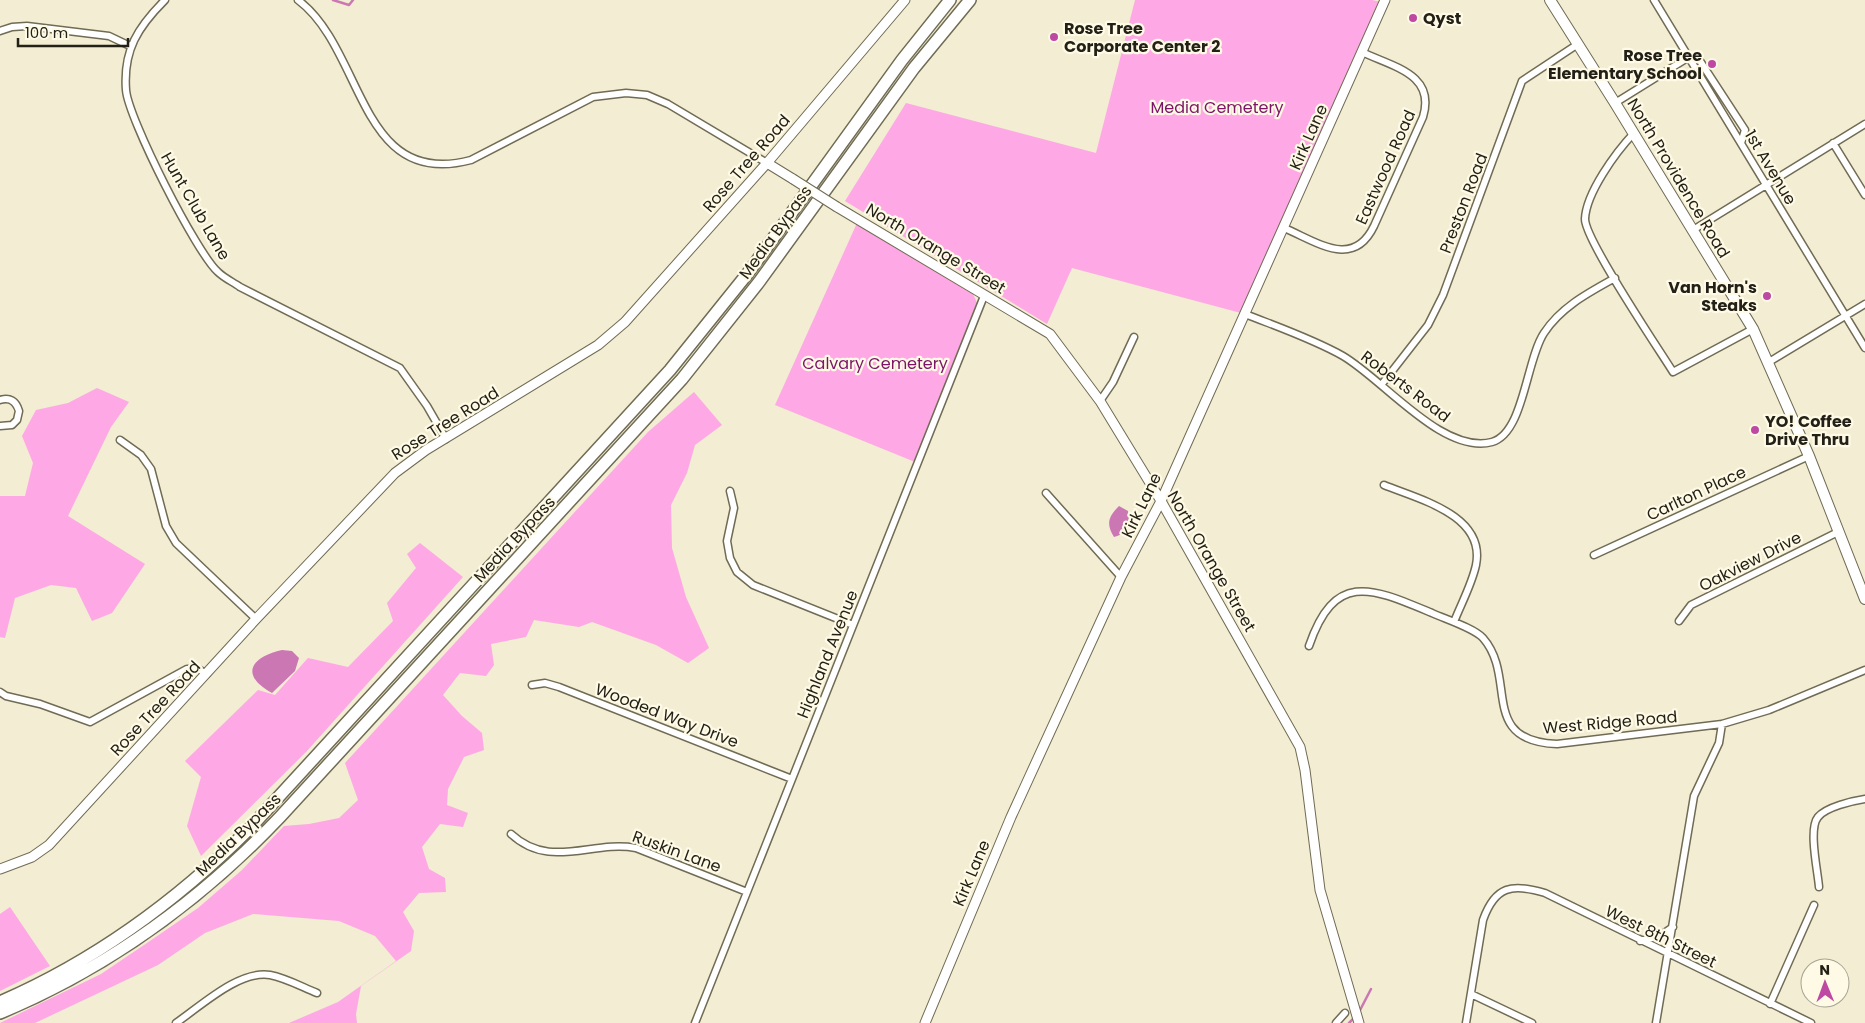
<svg xmlns="http://www.w3.org/2000/svg" width="1865" height="1023" font-family="Poppins,sans-serif">
  <style>
    .green { fill: #fea8e5 }
    .water { fill: #cb77b4 }
    .lines { fill: none; stroke-linecap: round; stroke-linejoin: round }
    .stream { stroke: #cb77b4; stroke-width: 2.5 }
    .street-casing { stroke: #706b54; stroke-width: 9 }
    .secondary-casing { stroke: #706b54; stroke-width: 11 }
    .primary-casing { stroke: #706b54; stroke-width: 12 }
    .highway-casing { stroke: #706b54; stroke-width: 14 }
    .street { stroke: #fff; stroke-width: 6 }
    .secondary { stroke: #fff; stroke-width: 9 }
    .primary { stroke: #fff; stroke-width: 10 }
    .highway { stroke: #fff; stroke-width: 11 }
    .secondary-bridge-casing { stroke: #706b54; stroke-width: 11; stroke-linecap: butt }
    .secondary-bridge { stroke: #fff; stroke-width: 9 }
    .poi-dot { fill: #bd49a2; stroke: #fefae5; stroke-width: 2 }
    .labels { text-anchor: middle; stroke-width: 4.5; stroke-linejoin: round; paint-order: stroke }
    .poi-label { font-size: 16px; font-weight: bold; fill: #232117; stroke: #fefae5; text-anchor: start }
    .park-label { font-size: 16px; fill: #7b1567; stroke: #fefae5 }
    .street-label { font-size: 16px; fill: #232117; stroke: #fefae5 }
  </style>
  <rect width="100%" height="100%" fill="#f2edd3"/>
  <path class="green" d="M1135,0H1372L1381,2L1241,313L1072,268L1047,324L845,201L906,103L1096,153Z
    M857,223L973,294L978,305L915,462L775,405Z
    M97,388L129,402L111,427L68,516L145,564L112,613L92,621L76,588L51,585L15,598L5,638L0,637V496H25L33,463L22,436L36,410L68,403Z
    M694,392L722,425L695,445L687,473L671,505L672,548L686,597L709,648L688,663L656,645L592,622L579,627L534,620L526,637L491,644L494,665L486,676L460,673L443,695L462,716L482,733L484,750L464,757L448,789L447,805L468,813L463,827L440,824L422,847L429,869L445,878L446,892L419,893L403,912L414,931L411,951L361,986L356,1014L357,1023H289L338,1002L396,961L375,936L339,921L253,914L205,933L158,965L35,1023H0L101,974L147,943L198,908L242,870L284,826L309,824L339,818L358,800L345,763L648,432Z
    M420,543L463,577L306,752L201,856L187,826L201,777L185,761L258,690L275,695L308,658L348,667L393,621L387,603L416,568L407,554Z
    M10,907L50,966L0,991V914Z"/>
  <path class="water" d="M1119,506L1128,511C1130,525 1129,533 1114,537C1106,524 1108,517 1119,506Z
    M282,650L292,651L299,658L295,671L272,693C239,675 251,657 282,650Z"/>
  <g class="lines">
    <path class="stream" d="M333,0L349,5L353,0
      M1358,1014L1371,989
      M1349,1023L1354,1018"/>
    <g class="street-casing">
      <path id="street" d="M165,0C138,27 123,50 126,90C128,118 197,254 218,272C224,278 233,282 240,287L400,368L427,406L446,439
        M298,0C365,50 358,190 471,160L593,97L626,93L647,95L668,104L767,163
        M1654,0L1865,348
        M0,31L12,27L27,26L109,36L130,46
        M1689,57L1700,61L1745,130L1741,143
        M1615,103L1689,57
        M1634,133C1616,152 1586,193 1585,219C1585,240 1658,348 1673,372L1753,329
        M1833,143L1865,195
        M1284,228C1316,241 1353,270 1374,226L1423,117C1436,74 1393,67 1362,52
        M1693,230L1865,124
        M1245,314C1278,327 1313,339 1343,356C1384,380 1443,455 1492,442C1524,433 1526,360 1544,333C1561,307 1588,293 1615,278
        M1769,362L1865,304
        M1382,384L1428,325L1443,295L1522,81L1578,44
        M0,400C10,397 16,401 19,411L17,420L12,425L0,426
        M1100,401L1113,382L1134,337
        M120,440L141,455L151,469L166,526L176,543L256,619
        M1384,485C1418,499 1486,515 1476,565C1472,584 1461,604 1454,622
        M730,491L734,508L727,541L730,558L737,572L753,585L853,625
        M1046,493L1121,577
        M1594,555L1809,456
        M1679,621L1691,605L1838,532
        M1309,646C1335,570 1372,588 1432,613C1445,619 1474,628 1483,638C1518,678 1478,741 1557,744L1722,724L1769,710L1865,670
        M532,685L545,683L559,687L792,779
        M0,692L6,696L40,704L90,722L187,669H198L207,674
        M511,834C550,870 591,840 636,848L747,892
        M1819,887C1818,872 1808,829 1818,817C1826,807 1852,801 1865,799
        M1640,941L1660,936L1673,927
        M1471,994L1532,1023
        M1770,1004L1814,905
        M176,1023C201,1006 239,970 270,975C286,978 302,987 317,993
        M695,1023L984,296
        M1336,1023L1345,1013
        M1466,1023L1483,920C1495,886 1512,883 1545,893L1811,1023
        M1656,1023L1694,796L1719,743L1722,724"/>
    </g>
    <g class="secondary-casing">
      <path id="secondary" d="M767,163L793,179
        M837,207L1050,334L1100,401L1161,501L1300,747L1305,770L1320,890L1359,1023
        M0,869L32,857L49,845L256,619L395,473L426,450L598,345L625,322L767,163L905,0
        M925,1023L1011,817L1121,577L1161,501L1385,0"/>
    </g>
    <g class="primary-casing">
      <path id="primary" d="M1550,0L1615,103L1753,329L1809,456L1865,599"/>
    </g>
    <g class="highway-casing">
      <path id="highway" d="M0,1002C95,961 178,900 251,827L670,370L748,273L902,60L950,0
        M0,1013C108,968 200,901 280,817L682,379L759,282L914,68L970,0"/>
    </g>
    <use href="#street" class="street"/>
    <use href="#secondary" class="secondary"/>
    <use href="#primary" class="primary"/>
    <use href="#highway" class="highway"/>
    <g class="secondary-bridge-casing">
      <path id="secondary-bridge" d="M793,179L837,207"/>
    </g>
    <use href="#secondary-bridge" class="secondary-bridge"/>
  </g>
  <g class="poi-dot">
    <circle cx="1413" cy="18" r="5"/>
    <circle cx="1054" cy="37" r="5"/>
    <circle cx="1712" cy="64" r="5"/>
    <circle cx="1767" cy="296" r="5"/>
    <circle cx="1755" cy="430" r="5"/>
  </g>
  <g class="labels">
    <g class="poi-label">
      <text x="1423" y="24">Qyst</text>
      <text x="1064" y="34">Rose Tree<tspan x="1064" dy="18">Corporate Center 2</tspan></text>
      <text x="1702" y="61" text-anchor="end">Rose Tree<tspan x="1702" dy="18">Elementary School</tspan></text>
      <text x="1757" y="293" text-anchor="end">Van Horn's<tspan x="1757" dy="18">Steaks</tspan></text>
      <text x="1765" y="427">YO! Coffee<tspan x="1765" dy="18">Drive Thru</tspan></text>
    </g>
    <g class="park-label">
      <text x="1217" y="113">Media Cemetery</text>
      <text x="875" y="369">Calvary Cemetery</text>
    </g>
    <g class="street-label">
      <text transform="translate(1308 137) rotate(-66)" y="6">Kirk Lane</text>
      <text transform="translate(746 163) rotate(-49)" y="6">Rose Tree Road</text>
      <text transform="translate(1385 167) rotate(-66)" y="6">Eastwood Road</text>
      <text transform="translate(1771 167) rotate(59)" y="6">1st Avenue</text>
      <text transform="translate(1679 178) rotate(59)" y="6">North Providence Road</text>
      <text transform="translate(1463 203) rotate(-69)" y="6">Preston Road</text>
      <text transform="translate(196 206) rotate(60)" y="6">Hunt Club Lane</text>
      <text transform="translate(775 232) rotate(-54)" y="6">Media Bypass</text>
      <text transform="translate(936 248) rotate(31)" y="6">North Orange Street</text>
      <text transform="translate(1406 386) rotate(37)" y="6">Roberts Road</text>
      <text transform="translate(445 423) rotate(-32)" y="6">Rose Tree Road</text>
      <text transform="translate(1696 493) rotate(-25)" y="6">Carlton Place</text>
      <text transform="translate(1141 505) rotate(-64)" y="6">Kirk Lane</text>
      <text transform="translate(514 539) rotate(-47)" y="6">Media Bypass</text>
      <text transform="translate(1212 561) rotate(60)" y="6">North Orange Street</text>
      <text transform="translate(1750 561) rotate(-27)" y="6">Oakview Drive</text>
      <text transform="translate(827 654) rotate(-68)" y="6">Highland Avenue</text>
      <text transform="translate(155 708) rotate(-47)" y="6">Rose Tree Road</text>
      <text transform="translate(667 715) rotate(21)" y="6">Wooded Way Drive</text>
      <text transform="translate(1610 722) rotate(-5)" y="6">West Ridge Road</text>
      <text transform="translate(238 834) rotate(-44)" y="6">Media Bypass</text>
      <text transform="translate(677 851) rotate(20)" y="6">Ruskin Lane</text>
      <text transform="translate(971 873) rotate(-67)" y="6">Kirk Lane</text>
      <text transform="translate(1661 936) rotate(26)" y="6">West 8th Street</text>
    </g>
  </g>
  <g transform="translate(1825 983) rotate(359)"><circle r="24" fill="#fefae5" stroke="#a6a393"/>
  <path d="M0-4L9 19L0 12L-9 19Z" fill="#bd49a2"/>
  <text y="-8" font-size="14" font-weight="bold" text-anchor="middle" fill="#232117">N</text>
  </g>
  <path d="M18 38v8h110v-8" fill="none" stroke="#232117" stroke-width="2.5"/>
  <text x="25" y="38" font-size="15" fill="#232117" stroke="#fefae5" stroke-width="4" paint-order="stroke">100 m</text>
</svg>
